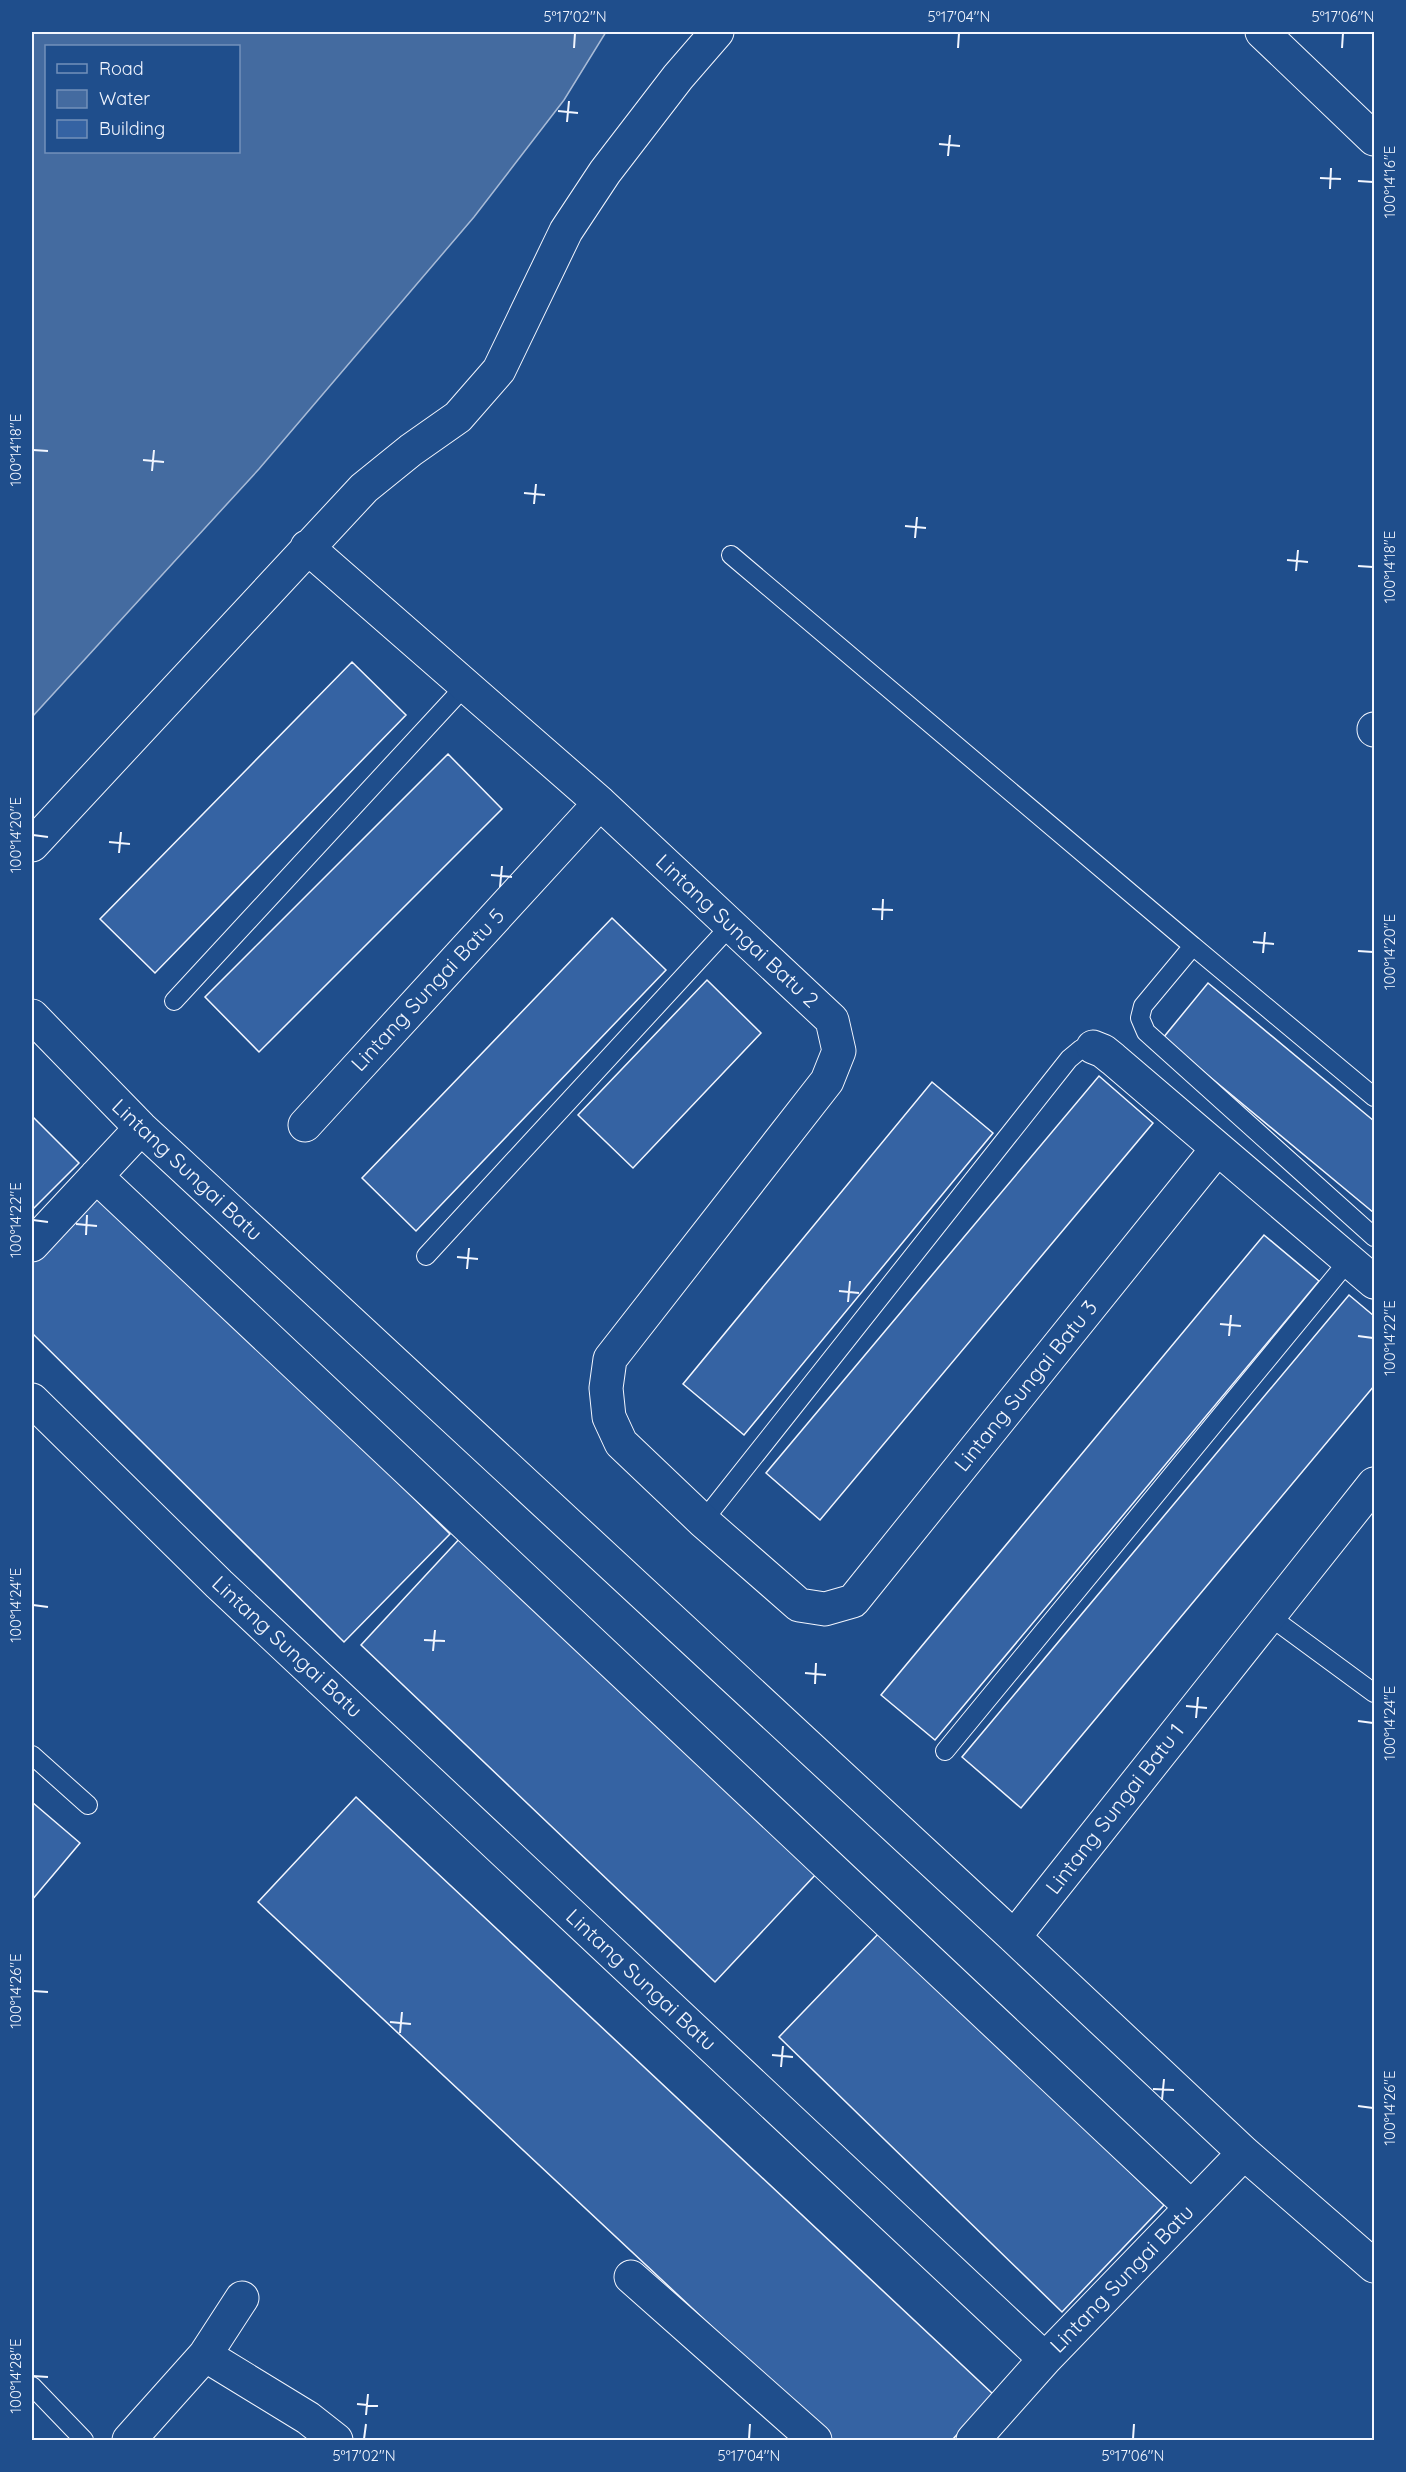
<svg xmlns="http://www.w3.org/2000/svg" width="1406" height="2472" font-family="Quicksand,sans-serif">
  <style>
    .water { fill: #446ba0; stroke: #a8bbd7; stroke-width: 1.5; fill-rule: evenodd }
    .building { fill: #3563a3; stroke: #f2f6ff; stroke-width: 1.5 }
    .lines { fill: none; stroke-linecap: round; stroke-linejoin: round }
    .lane-casing { stroke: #f2f6ff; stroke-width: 20 }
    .street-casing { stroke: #f2f6ff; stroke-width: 35 }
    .lane { stroke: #1f4e8c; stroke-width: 18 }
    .street { stroke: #1f4e8c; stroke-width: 33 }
    .ticks { fill: none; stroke: #f2f6ff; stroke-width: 2 }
    .labels { text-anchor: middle; stroke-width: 4.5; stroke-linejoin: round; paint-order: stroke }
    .street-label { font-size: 21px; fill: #f2f6ff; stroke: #1f4e8c }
    .neatline { fill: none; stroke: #f2f6ff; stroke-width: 2 }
    .ticks-label { font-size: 15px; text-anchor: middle; fill: #f2f6ff }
  </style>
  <rect width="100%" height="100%" fill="#1f4e8c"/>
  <path class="water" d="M32,32H606L564,100L474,217L259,469L32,717ZM46,46H238V152H46Z"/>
  <path class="building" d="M352,662L406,715L155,973L100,919Z
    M448,754L502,809L259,1052L205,997Z
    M612,918L666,970L416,1231L362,1178Z
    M707,980L761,1033L633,1168L578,1115Z
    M1208,983L1374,1121V1213L1163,1038Z
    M1099,1076L1153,1123L820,1520L766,1473Z
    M932,1082L993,1133L744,1435L683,1384Z
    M32,1116L79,1163L32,1210Z
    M100,1189L450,1534L344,1642L32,1333V1259Z
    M1264,1235L1319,1281L935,1740L881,1695Z
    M1349,1295L1374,1316V1386L1021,1808L962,1757Z
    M462,1536L817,1873L715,1982L361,1645Z
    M356,1797L994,2395L952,2440H833L258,1902Z
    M32,1802L80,1843L32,1900Z
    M881,1931L1164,2205L1062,2312L779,2037Z"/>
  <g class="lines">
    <g class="lane-casing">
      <path id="lane" d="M731,555L1193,946
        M174,1001L466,685
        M1374,1097L1193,946L1143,1006L1140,1018L1146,1032L1374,1237
        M426,1256L731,925
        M703,1521L1069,1059L1081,1049L1093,1047
        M1268,1615L1374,1693
        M945,1751L1349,1260
        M32,1755L88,1805
        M32,2386L84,2440"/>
    </g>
    <g class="street-casing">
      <path id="street" d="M1262,32L1374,139
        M307,547L600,803L832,1020L839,1051L827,1081L610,1359L606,1388L609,1417L621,1443L703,1521L799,1605L825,1609L853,1601L1217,1149
        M1374,729V730
        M32,845L364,488L411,450L458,417L499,370L566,231L605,172L678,77L717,32
        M32,1016L141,1128L1014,1937L1244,2153L1374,2266
        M1093,1047L1103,1051L1113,1059L1374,1282
        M305,1125L600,803
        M96,1176L1191,2207
        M32,1245L141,1128
        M32,1400L219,1584L1045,2359
        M1014,1937L1374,1484
        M631,2277L815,2440
        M205,2355L308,2418L336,2440
        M129,2440L205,2355L242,2298
        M973,2440L1045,2359L1244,2153"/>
    </g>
    <use href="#lane" class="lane"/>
    <use href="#street" class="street"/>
  </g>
  <path class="ticks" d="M574,48L575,33M958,48L959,33M1342,48L1343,33M558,111L578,113M567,122L569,101M939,144L960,146M948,156L950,135M1320,178L1341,179M1358,181L1373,182M1330,189L1331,168M33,450L48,451M143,460L164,462M152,471L154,450M524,493L545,495M534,504L536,484M905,526L926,528M915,538L917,517M1287,560L1308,562M1358,566L1373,567M1296,571L1298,550M33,835L48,837M109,842L130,844M119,853L121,832M491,875L512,877M500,887L502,866M872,909L893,910M882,920L883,899M1253,942L1274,944M1358,951L1373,952M1263,953L1265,932M33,1220L48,1222M76,1224L97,1226M86,1235L87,1215M457,1257L478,1259M467,1269L469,1248M839,1291L859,1293M848,1302L850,1281M1220,1324L1241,1326M1229,1336L1231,1315M1358,1336L1373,1338M33,1605L48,1607M424,1640L445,1641M433,1651L435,1630M805,1673L826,1675M815,1684L816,1663M1186,1706L1207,1708M1196,1718L1198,1697M1358,1721L1373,1723M33,1991L48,1992M390,2022L411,2024M400,2033L402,2012M772,2055L793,2057M781,2067L783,2046M1153,2089L1174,2090M1162,2100L1164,2079M1358,2106L1373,2108M33,2376L48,2377M357,2404L378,2406M366,2415L368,2394M364,2439L366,2424M749,2439L750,2424M1133,2439L1134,2424"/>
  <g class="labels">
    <g class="street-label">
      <text transform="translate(737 931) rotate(43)" y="7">Lintang Sungai Batu 2</text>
      <text transform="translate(428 990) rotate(-47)" y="7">Lintang Sungai Batu 5</text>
      <text transform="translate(187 1170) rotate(43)" y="7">Lintang Sungai Batu</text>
      <text transform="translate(1026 1386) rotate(-51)" y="7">Lintang Sungai Batu 3</text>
      <text transform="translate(287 1647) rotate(43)" y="7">Lintang Sungai Batu</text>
      <text transform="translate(1115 1809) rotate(-52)" y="7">Lintang Sungai Batu 1</text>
      <text transform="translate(641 1980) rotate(43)" y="7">Lintang Sungai Batu</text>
      <text transform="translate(1122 2279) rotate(-46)" y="7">Lintang Sungai Batu</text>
    </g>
  </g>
  <rect width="1406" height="2472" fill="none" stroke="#1f4e8c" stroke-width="66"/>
  <rect x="45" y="45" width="195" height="108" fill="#1f4e8c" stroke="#7391ba" stroke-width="1.5"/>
  <rect x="57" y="64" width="30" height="9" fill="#1f4e8c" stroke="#7391ba" stroke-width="1.5"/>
  <text x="99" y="75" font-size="18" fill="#f2f6ff">Road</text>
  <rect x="57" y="90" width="30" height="18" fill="#446ba0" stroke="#7391ba" stroke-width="1.5"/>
  <text x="99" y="105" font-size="18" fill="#f2f6ff">Water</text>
  <rect x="57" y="120" width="30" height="18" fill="#3563a3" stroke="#7391ba" stroke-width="1.5"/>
  <text x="99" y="135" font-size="18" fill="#f2f6ff">Building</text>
  <rect x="33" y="33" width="1340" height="2406" class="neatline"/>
  <g class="ticks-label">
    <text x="575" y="22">5°17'02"N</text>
    <text x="959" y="22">5°17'04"N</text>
    <text x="1343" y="22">5°17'06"N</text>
    <text transform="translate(1390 182) rotate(-90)" y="5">100°14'16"E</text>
    <text transform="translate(16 450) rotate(-90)" y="5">100°14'18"E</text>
    <text transform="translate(1390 567) rotate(-90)" y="5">100°14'18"E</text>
    <text transform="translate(16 835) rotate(-90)" y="5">100°14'20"E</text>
    <text transform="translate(1390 952) rotate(-90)" y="5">100°14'20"E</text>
    <text transform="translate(16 1220) rotate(-90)" y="5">100°14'22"E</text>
    <text transform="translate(1390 1338) rotate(-90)" y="5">100°14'22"E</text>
    <text transform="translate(16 1605) rotate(-90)" y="5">100°14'24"E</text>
    <text transform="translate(1390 1723) rotate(-90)" y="5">100°14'24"E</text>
    <text transform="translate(16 1991) rotate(-90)" y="5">100°14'26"E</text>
    <text transform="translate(1390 2108) rotate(-90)" y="5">100°14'26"E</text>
    <text transform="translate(16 2376) rotate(-90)" y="5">100°14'28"E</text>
    <text x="364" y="2461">5°17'02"N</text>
    <text x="749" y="2461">5°17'04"N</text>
    <text x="1133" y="2461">5°17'06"N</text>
  </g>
</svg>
